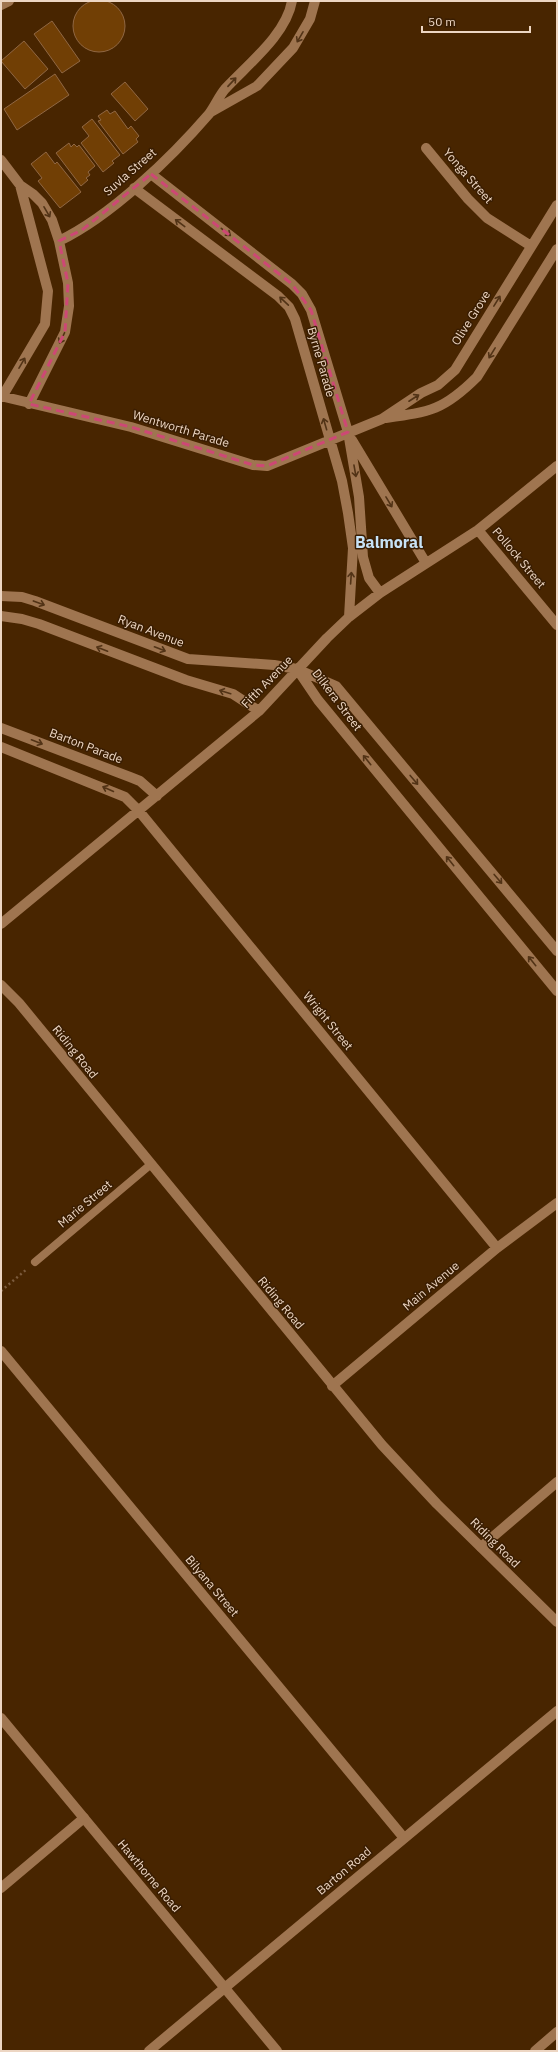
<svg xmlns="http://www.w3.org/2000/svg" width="558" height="2052" font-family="'IBM Plex Sans',sans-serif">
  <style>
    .building { fill: #713f05; stroke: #906743 }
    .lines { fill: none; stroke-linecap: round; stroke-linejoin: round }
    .path { stroke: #7b5b3c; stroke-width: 2.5; stroke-dasharray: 2 3; stroke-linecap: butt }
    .lane { stroke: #9f7550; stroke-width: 8 }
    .street { stroke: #9f7550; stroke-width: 10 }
    .secondary { stroke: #9f7550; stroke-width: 10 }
    .oneway { stroke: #523316 }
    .marked { fill: none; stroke: #cd4875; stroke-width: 3; stroke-dasharray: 8 5; stroke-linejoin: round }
    .labels { text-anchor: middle; stroke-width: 3; stroke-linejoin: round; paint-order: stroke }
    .street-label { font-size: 12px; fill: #edd6c3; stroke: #391d02 }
    .district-label { font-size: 16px; font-weight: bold; fill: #c7e2f6; stroke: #391d02 }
  </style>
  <rect width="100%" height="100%" fill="#482500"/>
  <path class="building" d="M73 26a26 26 0 1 1 52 0a26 26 0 1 1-52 0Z
    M52,21L80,61L62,73L34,34Z
    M24,41L48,69L25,89L1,61Z
    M55,74L69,95L17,130L4,109Z
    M125,82L148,109L135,121L111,94Z
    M107,110L110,114L115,111L128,129L131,126L139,136L136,139L138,142L123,154L98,121L101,120L98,116Z
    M92,119L120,155L112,161L114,163L103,172L81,143L89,136L82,127Z
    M69,143L71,147L74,144L77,147L79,145L95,166L88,172L90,175L86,178L88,180L81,186L56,153Z
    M46,152L55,164L57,162L81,192L60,208L38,181L42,178L31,164Z"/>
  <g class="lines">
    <path class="path" d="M1,1291L27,1269"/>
    <path class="lane" d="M35,1262L150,1165"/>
    <path class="street" d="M1,5L9,1
      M211,112L257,86L293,48L310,19L315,1
      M426,148L468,199L487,218L531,246
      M1,160L20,185L33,194L42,203L52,220L59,241L68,283L69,306L65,332L29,404
      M151,174L292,284L302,294L311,310L348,432L359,497L363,557L369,578L380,593
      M134,188L278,296L289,307L295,319L342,481L348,513L353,548L349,617
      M59,241C111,216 171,158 209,114C215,106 219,96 225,89C248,64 286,35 292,1
      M1,396L131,427L253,465L267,466L382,419L421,393L438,385L455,370L557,205
      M2,397L45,324L48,291L20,185
      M386,418C430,412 444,410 477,377L557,249
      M352,440L426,563
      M478,530L557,625
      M1,596L22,597L35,601L188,659L274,665L297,669L336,686L557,951
      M1,616L22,619L39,624L186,680L233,694L259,711
      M297,669L318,700L557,991
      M1,728L130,777L140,781L157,796
      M1,747L125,797L139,811L497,1248
      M1,924L259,711L327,638L349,617L380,593L478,530L557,466
      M1,1351L404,1838
      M332,1386L497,1248L557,1203
      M481,1547L557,1482
      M1,1888L84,1818
      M535,2051L557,2032"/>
    <path class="secondary" d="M1,985L19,1003L382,1445L437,1504L557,1622
      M1,1718L277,2051
      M149,2051L557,1711"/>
  </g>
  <defs><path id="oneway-shaft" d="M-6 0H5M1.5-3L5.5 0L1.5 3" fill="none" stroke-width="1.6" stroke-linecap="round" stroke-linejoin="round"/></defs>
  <g class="oneway">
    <use href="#oneway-shaft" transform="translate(300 37) rotate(120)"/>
    <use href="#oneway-shaft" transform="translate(232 82) rotate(-47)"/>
    <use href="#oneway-shaft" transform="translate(47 212) rotate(60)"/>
    <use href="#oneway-shaft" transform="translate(180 223) rotate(-143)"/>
    <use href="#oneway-shaft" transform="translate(226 232) rotate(38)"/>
    <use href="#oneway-shaft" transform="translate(284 301) rotate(-137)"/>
    <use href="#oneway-shaft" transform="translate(497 301) rotate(-58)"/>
    <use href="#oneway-shaft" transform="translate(62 338) rotate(116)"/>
    <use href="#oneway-shaft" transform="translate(492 353) rotate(122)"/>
    <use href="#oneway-shaft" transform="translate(22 363) rotate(-60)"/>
    <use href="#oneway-shaft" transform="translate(414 398) rotate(-33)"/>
    <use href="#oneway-shaft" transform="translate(325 424) rotate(-106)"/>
    <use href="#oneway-shaft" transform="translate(355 471) rotate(80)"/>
    <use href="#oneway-shaft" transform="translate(389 502) rotate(59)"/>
    <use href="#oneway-shaft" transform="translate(351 578) rotate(-86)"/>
    <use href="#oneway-shaft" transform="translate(39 603) rotate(20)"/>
    <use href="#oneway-shaft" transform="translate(102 649) rotate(-159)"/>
    <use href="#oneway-shaft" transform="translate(160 649) rotate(21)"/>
    <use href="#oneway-shaft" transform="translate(225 692) rotate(-163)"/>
    <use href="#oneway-shaft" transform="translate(37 742) rotate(21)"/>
    <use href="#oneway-shaft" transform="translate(367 760) rotate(-129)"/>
    <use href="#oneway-shaft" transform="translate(414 780) rotate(50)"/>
    <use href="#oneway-shaft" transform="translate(108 789) rotate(-156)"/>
    <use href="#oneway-shaft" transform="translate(450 861) rotate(-129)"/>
    <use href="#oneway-shaft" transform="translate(498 879) rotate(50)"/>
    <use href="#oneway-shaft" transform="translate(532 961) rotate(-129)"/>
  </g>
  <path class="marked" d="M151,174L292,284L311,310L348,432L267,466L253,465L131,427L29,404L65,332L68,283L59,241L82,230Z"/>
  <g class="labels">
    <g class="street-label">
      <text transform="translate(130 172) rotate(-41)" y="4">Suvla Street</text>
      <text transform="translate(468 176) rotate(49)" y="4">Yonga Street</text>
      <text transform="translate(471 318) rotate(-58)" y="4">Olive Grove</text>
      <text transform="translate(321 362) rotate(74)" y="4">Byrne Parade</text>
      <text transform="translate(181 429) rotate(17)" y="4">Wentworth Parade</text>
      <text transform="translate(519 558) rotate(50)" y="4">Pollock Street</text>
      <text transform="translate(151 631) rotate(21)" y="4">Ryan Avenue</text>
      <text transform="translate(267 682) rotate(-46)" y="4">Fifth Avenue</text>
      <text transform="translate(337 700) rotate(53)" y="4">Dilkera Street</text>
      <text transform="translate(86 746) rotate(21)" y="4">Barton Parade</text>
      <text transform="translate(328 1021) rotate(51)" y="4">Wright Street</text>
      <text transform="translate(75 1052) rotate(51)" y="4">Riding Road</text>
      <text transform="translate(85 1204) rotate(-40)" y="4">Marie Street</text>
      <text transform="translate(431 1286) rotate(-40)" y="4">Main Avenue</text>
      <text transform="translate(281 1303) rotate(50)" y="4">Riding Road</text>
      <text transform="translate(495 1543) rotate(45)" y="4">Riding Road</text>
      <text transform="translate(212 1586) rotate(50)" y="4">Bilyana Street</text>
      <text transform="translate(344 1871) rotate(-40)" y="4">Barton Road</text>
      <text transform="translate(149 1876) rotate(50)" y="4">Hawthorne Road</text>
    </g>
    <g class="district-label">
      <text x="389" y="548">Balmoral</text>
    </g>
  </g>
  <rect width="558" height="2052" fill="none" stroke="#edd6c3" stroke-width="4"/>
  <path d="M422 26v6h108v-6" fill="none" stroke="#edd6c3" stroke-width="2"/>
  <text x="428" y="26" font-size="12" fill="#edd6c3" stroke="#391d02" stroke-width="3" paint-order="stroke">50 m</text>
</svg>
